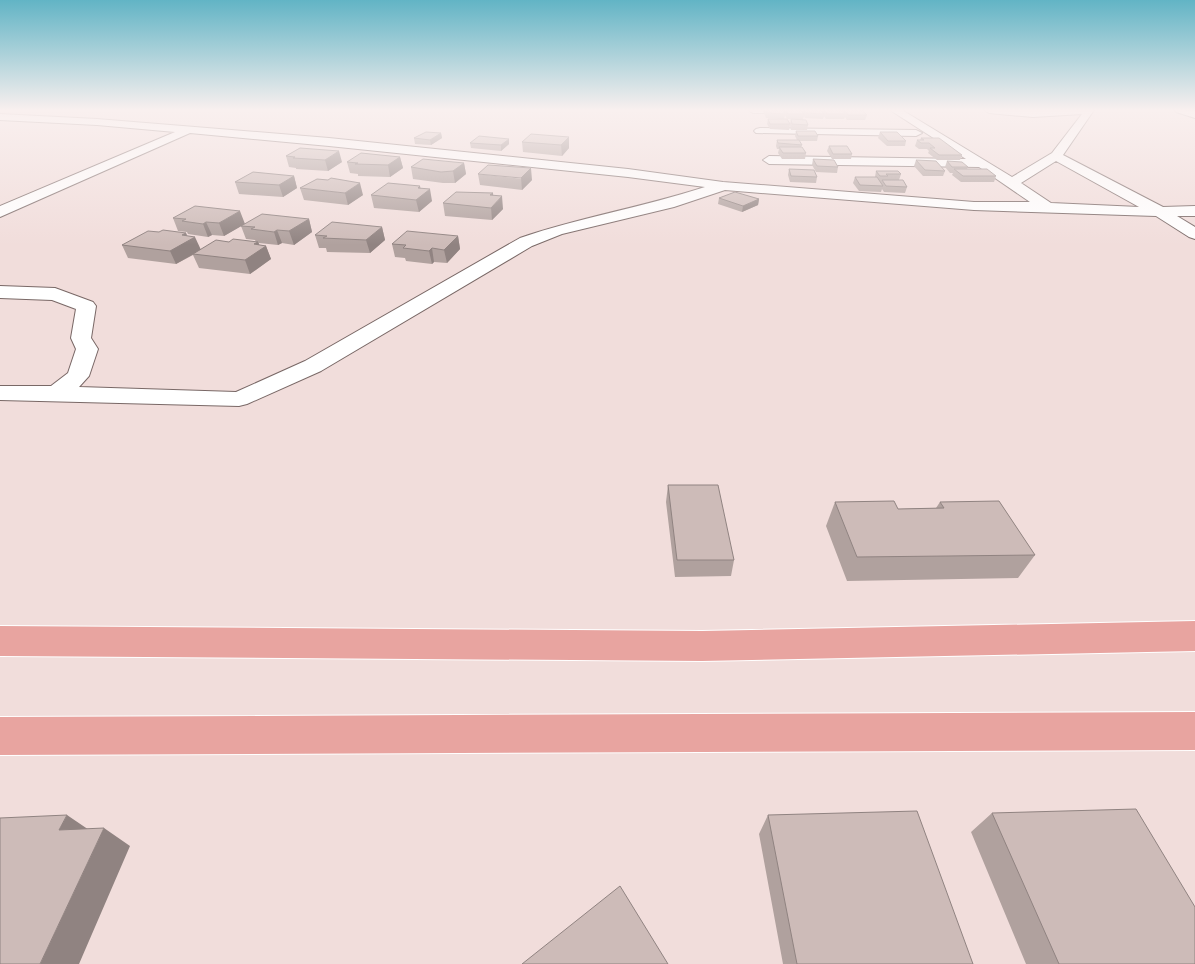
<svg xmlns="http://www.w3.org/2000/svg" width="1195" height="964" font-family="Commissioner,sans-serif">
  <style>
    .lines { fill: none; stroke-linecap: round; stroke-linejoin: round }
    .street-casing { stroke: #796866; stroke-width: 2 }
    .primary-casing { stroke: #fff; stroke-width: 2 }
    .street { fill: #fff; fill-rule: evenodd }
    .primary { fill: #e8a4a0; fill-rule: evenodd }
    .wall { fill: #b0a19e }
    .shaded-wall { fill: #908381 }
    .building { fill: #cdbbb8; stroke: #908381 }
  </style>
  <rect width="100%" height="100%" fill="#f1dddb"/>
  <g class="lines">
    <g class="street-casing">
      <path id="street" d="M748,110H863L858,113H753Z
        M890,110H902L1012,177L1052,153L1082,114L1033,117L989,113L984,110H1094L1063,155L1163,207L1195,206V216H1177L1195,227V239L1189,237L1156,216L974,210L725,190L674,207L562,234L532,246L321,371L247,404L239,406L0,400V386H51L68,373L76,349L71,338L76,309L52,300L0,298V286L55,288L93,302L96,306L91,338L98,349L89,376L79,387L236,392L305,361L520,238C581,217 644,207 705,187L628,177L329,146L190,133L0,217V206L175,132L97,125L0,120V114L97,119L329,138L628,169L723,182L974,202H1030L979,167L769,164L763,160L769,156L966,159ZM1056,161L1139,207L1051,203L1021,183Z
        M1175,110L1195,111V118L1176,112Z
        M760,128L916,130L922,133L916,136L756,133L754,131L756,129Z"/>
    </g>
    <g class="primary-casing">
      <path id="primary" d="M1195,621V651L702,661L0,656V626L702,631Z
        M1195,712V750L0,755V717Z"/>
    </g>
    <use href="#street" class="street"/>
    <use href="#primary" class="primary"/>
  </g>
  <path class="wall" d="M763,110H783V111L784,110H862L867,115L865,120H847L845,117L844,119H826L824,116L823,119L805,118L804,116L803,119L808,125L807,130H791L790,125L789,130L770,129L767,124L768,119L790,124L791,119H787L785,115L784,119L766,118L763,111Z
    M796,131L818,136L817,141H799L802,145L801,147L806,153L805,159H782L778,153L779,149H777L776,146L777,140H797L795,136Z
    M880,132L906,141L905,146H887L878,138Z
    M441,133L442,138L431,145L415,144L414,138Z
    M569,137V148L562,156L523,152L522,142Z
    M921,138L962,155L960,160H937L928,153L929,151L927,149H919L915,146L917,140H920Z
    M470,143L509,144L501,151L471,148Z
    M829,146L852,154L851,159H832L827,151Z
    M300,148L342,162L328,171L296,169V168L289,167L286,156Z
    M400,157L403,168L390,177L358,176V174L350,173L347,162Z
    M813,159L838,167L837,173L816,172L812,165Z
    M916,160L945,171L943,176H923L914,166Z
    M947,161L968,167L967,169L996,176L994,182H961L952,175L953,173H950L945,167Z
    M464,163L466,174L455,183H443L413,179L411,167Z
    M789,169L817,177L816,183L790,182L788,175Z
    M876,171L901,174L899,180H887L907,187L905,193L884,192L882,189L881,192L859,191L853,183L855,177H875Z
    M478,174L532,180L522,190L480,185Z
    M294,176L297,188L283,197L239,194L235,182Z
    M300,188L363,195L348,205L304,200Z
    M421,188L432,201L419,212L374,208L371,195Z
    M493,196L503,209L492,220L445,216L443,203Z
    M719,198L759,199L758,205L742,212L718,204Z
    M173,218L245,224L309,219L312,232L294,245L282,243L278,245L259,243V245L266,246L271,259L250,274L199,268L193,255L176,264L128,258L122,245L159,232L186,233L187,236L200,250L229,242H256L255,240L246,239L241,226L224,236L212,235L208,237L188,234L187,232L178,231Z
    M382,227L385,240L370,253L327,252L326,248H319L315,235Z
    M458,236L460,249L447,263L434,262L432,264L406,261L405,258L395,257L392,244Z
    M668,485L734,560L731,576L675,577L666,502Z
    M835,502L898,509L936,508L940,502L1035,555L1018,578L847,581L826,526Z
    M992,813L1195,964H1026L971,832Z
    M768,815L973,964H783L759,834Z"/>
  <path class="shaded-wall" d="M441,133L442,138L431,145L430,140Z
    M569,137V148L562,156L561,145Z
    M509,139V144L501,151V145Z
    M339,151L342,162L328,171L325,160Z
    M400,157L403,168L390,177L388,165Z
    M464,163L466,174L455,183L453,171Z
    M531,168L532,180L522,190L521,178Z
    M294,176L297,188L283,197L279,185Z
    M360,183L363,195L348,205L345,193Z
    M420,186L422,195L430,189L432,201L419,212L416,200L418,188Z
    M493,193L494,205L502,196L503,209L492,220L490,195Z
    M759,199L758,205L742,212L743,206Z
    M240,211L245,224L224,236L219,223Z
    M309,219L312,232L294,245L289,231Z
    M206,222L212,235L208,237L203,224Z
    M382,227L385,240L370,253L366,240Z
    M277,230L282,243L278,245L274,232Z
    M186,233L189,240L195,237L201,250L176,264L170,251L182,235Z
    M458,236L460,249L447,263L444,250Z
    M258,242L261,249L266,246L271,259L250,274L245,260L254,244Z
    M432,248L434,262L432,264L429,251Z
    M67,815L95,834L59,830Z
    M104,828L130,846L79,964H40Z"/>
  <path class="building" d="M765,110H783L785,114L767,113Z
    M786,110H801L804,114H788Z
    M804,110H821L824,114L806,113Z
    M824,110H842L845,114H827Z
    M844,110H862L867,115H848Z
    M768,119H787L790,124H770Z
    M791,119L806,120L808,125L792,124Z
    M796,131H815L818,136H798Z
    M426,132L441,133L430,140L414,138Z
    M880,132H897L906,141H888Z
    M531,134L569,137L561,145L522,142Z
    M479,136L509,139L501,145L470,143Z
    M921,138H939L962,155H939L930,148H935L929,143H921L917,140H924Z
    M777,140H799L802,145L778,143Z
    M829,146H847L852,154H833Z
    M779,147H802L806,153H783Z
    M300,148L339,151L325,160L293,158L295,157L286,156Z
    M361,153L400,157L388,165L355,164L358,163L347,162Z
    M423,159L464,163L453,171L441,172L411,167Z
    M813,159L834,160L838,167L817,166Z
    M916,160L936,161L945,171L925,170Z
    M947,161L962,162L968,167H952Z
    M488,165L531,168L521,178L478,174Z
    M789,169L814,170L817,177L791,176Z
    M954,169H987L996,176H963Z
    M876,171H898L901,174H886L888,176H880Z
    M253,172L294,176L279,185L235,182Z
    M855,177H877L883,186L860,185Z
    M331,178L360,183L345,193L300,188L317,179L328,180Z
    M882,180H903L907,187L886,186Z
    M388,183L420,186L418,188L430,189L416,200L371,195Z
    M456,192L493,193L490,195L502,196L491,208L443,203Z
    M735,192L759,199L743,206L719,198Z
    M195,206L240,211L219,223L206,222L203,224L182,221L186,219L173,218Z
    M262,214L309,219L289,231L277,230L274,232L251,229L255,227L241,226Z
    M332,222L382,227L366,240L323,238L327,236L315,235Z
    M163,230L186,233L182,235L195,237L170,251L122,245L148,231L159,232Z
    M407,231L458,236L444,250L432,248L429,251L403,248L406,245L392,244Z
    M233,239L258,242L254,244L266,246L245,260L193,254L216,240L229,242Z
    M668,485H718L734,560H677Z
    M894,501L898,509L944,508L940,502L999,501L1035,555L857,557L835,502Z
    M1136,809L1195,907V964H1059L992,813Z
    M917,811L973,964H797L768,815Z
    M67,815L59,830L104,828L40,964H0V818Z
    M620,886L668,964H522Z"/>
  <linearGradient id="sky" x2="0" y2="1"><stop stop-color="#62b4c5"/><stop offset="0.45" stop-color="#f9f0ef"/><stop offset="1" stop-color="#f9f0ef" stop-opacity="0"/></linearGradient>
  <rect width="1195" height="245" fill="url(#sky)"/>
</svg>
